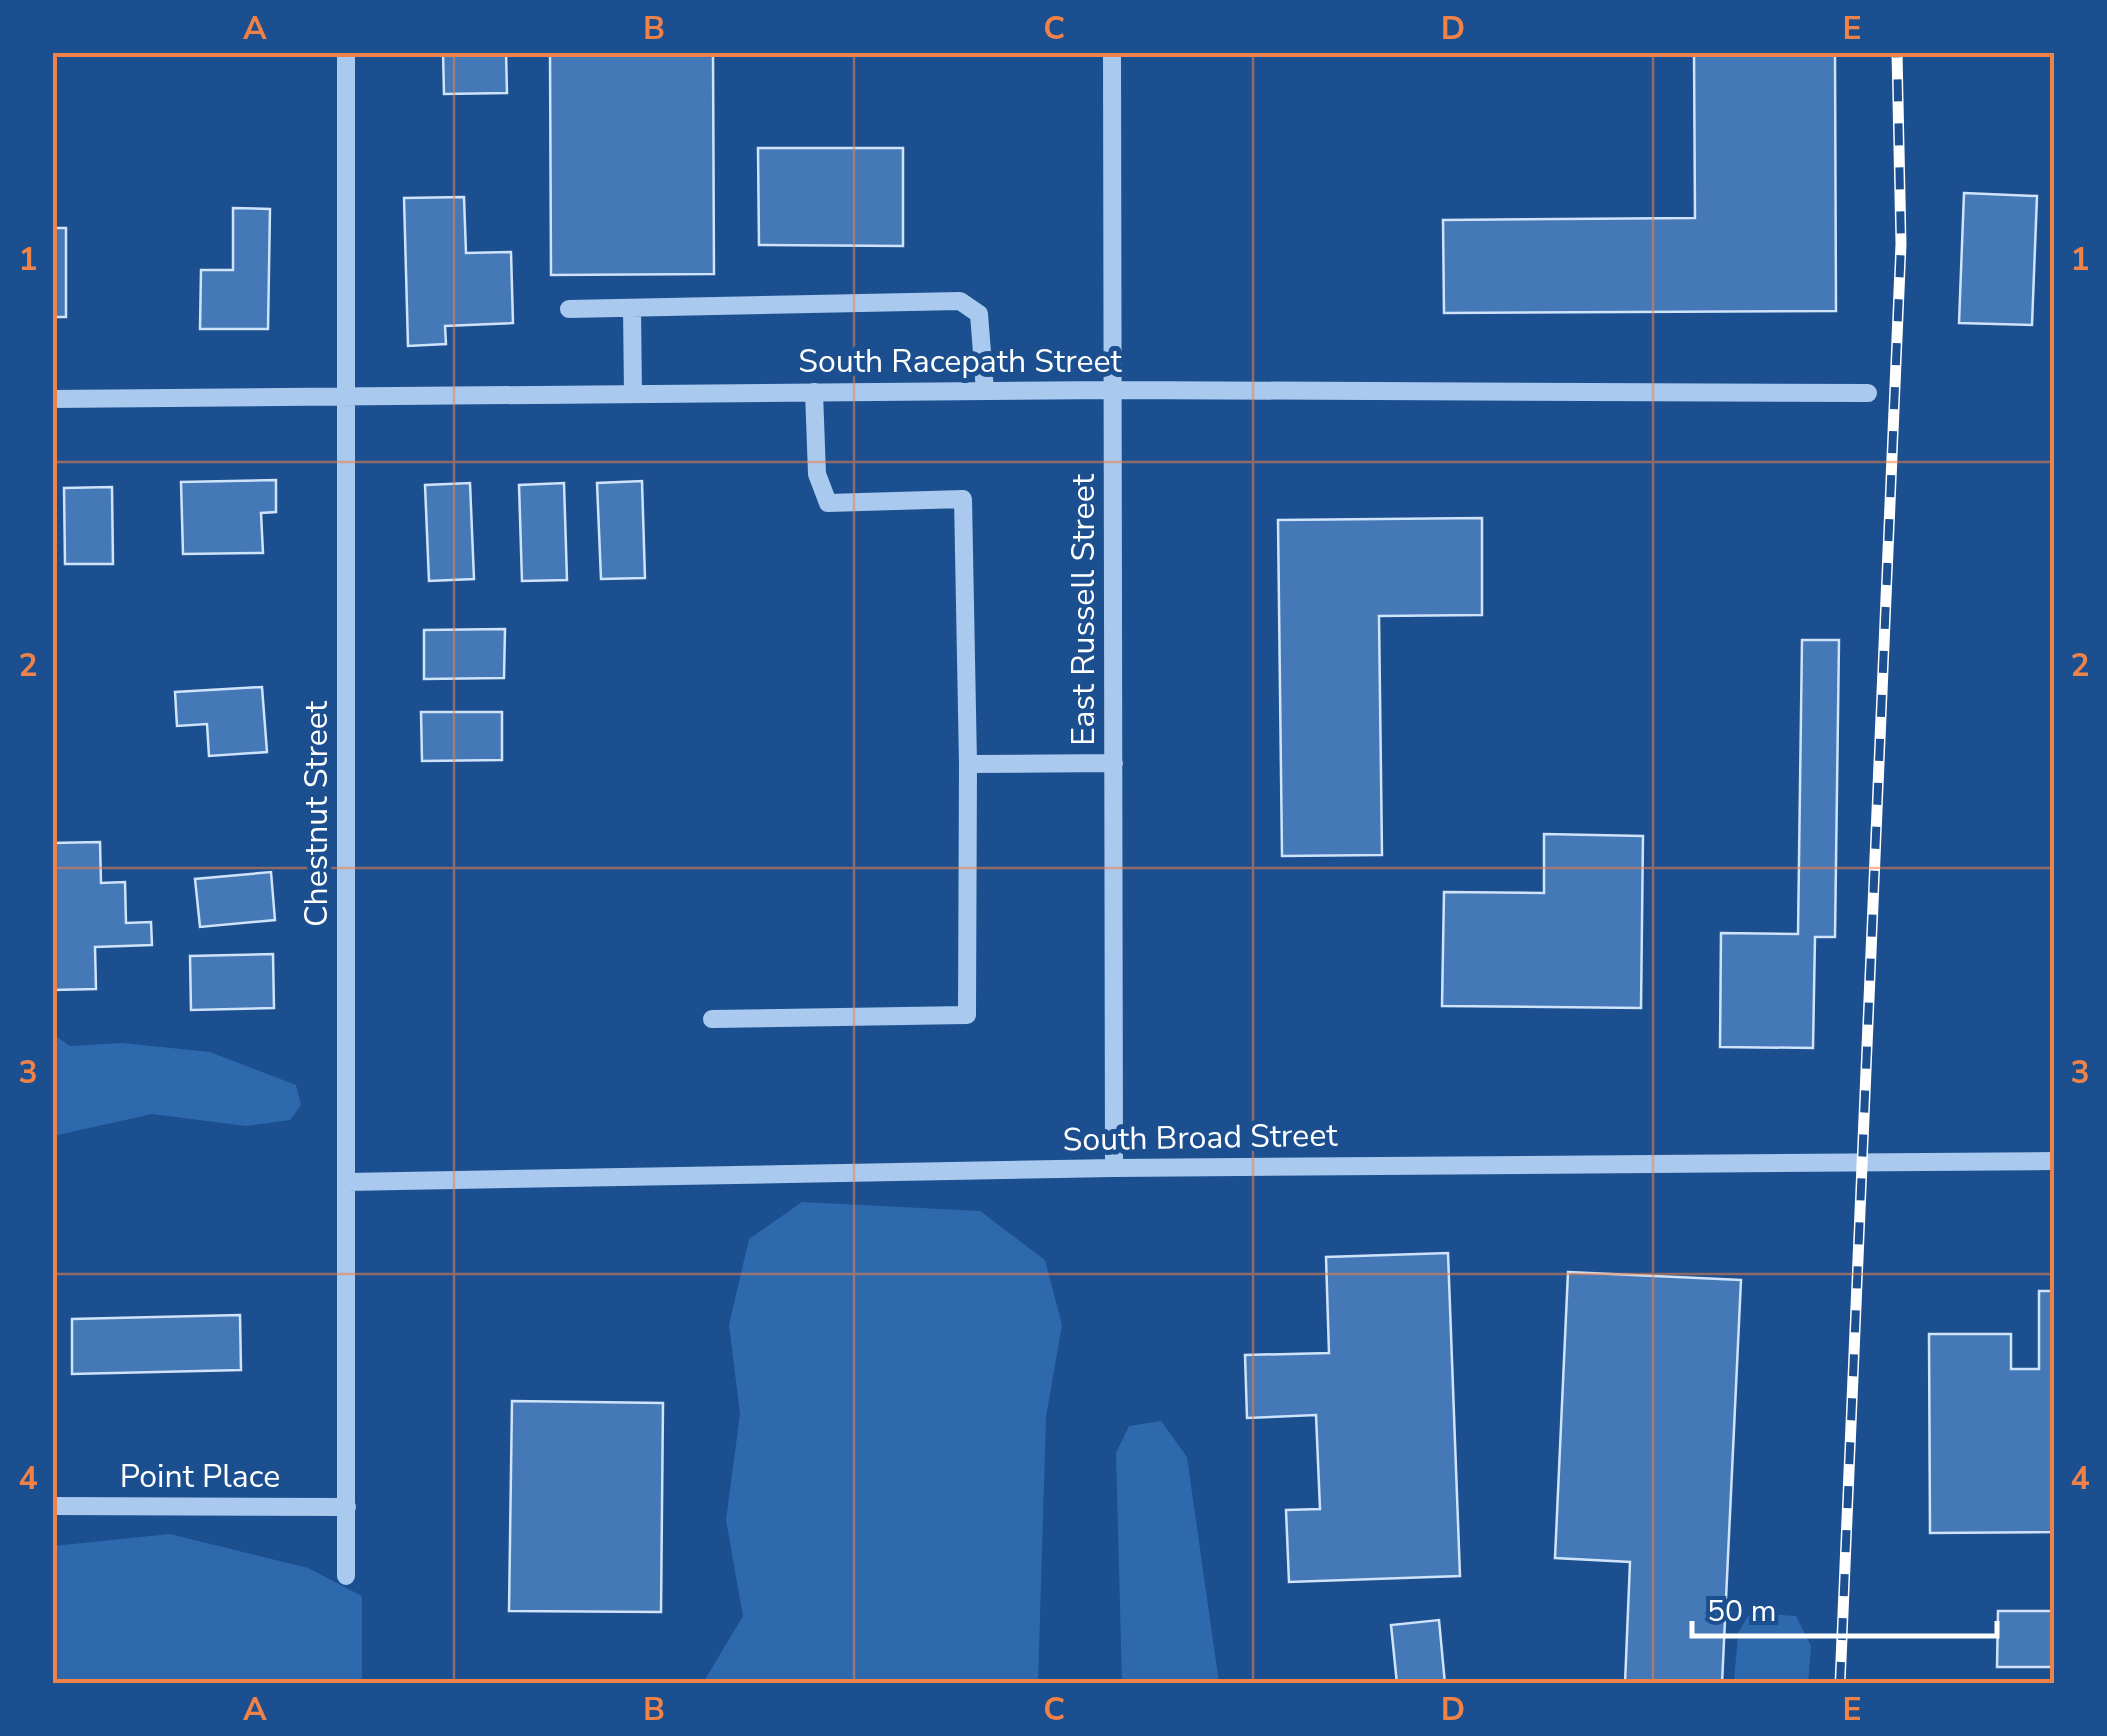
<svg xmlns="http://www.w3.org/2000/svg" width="2107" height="1736" font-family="'Nunito Sans',sans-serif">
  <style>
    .green { fill: #2e69ad }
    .building { fill: #4478b7; stroke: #cfe3fa; stroke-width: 2.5 }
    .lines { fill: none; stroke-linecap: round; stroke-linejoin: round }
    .minor { stroke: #a9c9ee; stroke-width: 18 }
    .rail-casing { stroke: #fff; stroke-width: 11 }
    .rail { stroke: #1b4f8f; stroke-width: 8; stroke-dasharray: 22; stroke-linecap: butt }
    .grid { fill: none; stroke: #ee8249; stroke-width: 2.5; stroke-opacity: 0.55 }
    .labels { text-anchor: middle; stroke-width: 10; stroke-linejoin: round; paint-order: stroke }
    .street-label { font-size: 32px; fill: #fff; stroke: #1b4f8f }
    .neatline { fill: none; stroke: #ee8249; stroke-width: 4 }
    .grid-label { font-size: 32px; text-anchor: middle; font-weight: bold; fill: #ee8249 }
  </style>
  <rect width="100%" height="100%" fill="#1b4f8f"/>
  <path class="green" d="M53,1034L70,1046L122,1043L210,1052L296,1085L301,1105L290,1120L246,1126L152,1114L53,1136Z
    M802,1202L980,1211L1045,1260L1062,1325L1046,1417L1038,1683H703L743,1616L726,1520L740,1414L729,1325L749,1239Z
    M1161,1421L1187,1457L1219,1683H1122L1116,1453L1129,1426Z
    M170,1534L308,1568L362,1596V1683H53V1546Z
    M1750,1613L1796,1616L1811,1646L1808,1683H1734L1738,1633Z"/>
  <path class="building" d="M443,52H506L507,93L444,94Z
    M550,52H713L714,274L551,275Z
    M1694,52H1835L1836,311L1444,313L1443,220L1695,218Z
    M758,148H903V246L759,245Z
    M1964,193L2037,196L2032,325L1959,323Z
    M464,197L466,253L511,252L513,323L445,326L446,344L408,346L404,198Z
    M233,208L270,209L268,329H200L201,270H233Z
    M52,228H66V317H52Z
    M276,480V512L261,513L263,553L183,554L181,482Z
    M642,481L645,578L601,579L597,483Z
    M470,483L474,579L429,581L425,485Z
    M564,483L567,580L522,581L519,485Z
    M112,487L113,564H65L64,488Z
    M1482,518V615L1379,616L1382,855L1282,856L1278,520Z
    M505,629L504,678L424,679V630Z
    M1802,640H1839L1835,937H1815L1813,1048L1720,1047L1721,933L1798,934Z
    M262,687L267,752L209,756L207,724L177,726L175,692Z
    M421,712H502V760L422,761Z
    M1544,834L1643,836L1641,1008L1442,1006L1444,892L1544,893Z
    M100,842L101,883L125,882L126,923L151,922L152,945L95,947L96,989L52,990V843Z
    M271,872L275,920L200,927L195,879Z
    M273,954L274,1008L191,1010L190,956Z
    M1448,1253L1460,1576L1289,1582L1286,1510L1320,1509L1316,1415L1247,1418L1245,1355L1329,1353L1326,1257Z
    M1568,1272L1741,1280L1722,1684H1625L1630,1562L1555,1558Z
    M2039,1291H2054V1532L1930,1533L1929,1334H2011V1369H2039Z
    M240,1315L241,1370L72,1374V1319Z
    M512,1401L663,1403L661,1612L509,1611Z
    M1998,1611H2054V1667H1997Z
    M1439,1620L1445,1684H1397L1391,1625Z"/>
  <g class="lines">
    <path class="minor" d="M346,52V1576
      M1112,52L1114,1168
      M632,308L633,394
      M569,309L960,301L979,314L985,391
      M814,392L817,474L828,503L963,499L968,764L1114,763
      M52,399L1113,390L1868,393
      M712,1019L967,1015L968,764
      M346,1182L1114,1168L2054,1161
      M52,1506L347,1507"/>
    <g class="rail-casing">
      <path id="rail" d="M1840,1684L1901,244L1897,52"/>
    </g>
    <use href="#rail" class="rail"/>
  </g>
  <path class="grid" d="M454,52V1684M854,52V1684M1253,52V1684M1653,52V1684M52,462H2054M52,868H2054M52,1274H2054"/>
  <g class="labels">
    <g class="street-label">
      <text x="960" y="372">South Racepath Street</text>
      <text transform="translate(1083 610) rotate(-90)" y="11">East Russell Street</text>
      <text transform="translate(316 814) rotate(-90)" y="11">Chestnut Street</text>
      <text transform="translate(1200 1137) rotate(-1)" y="11">South Broad Street</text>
      <text x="200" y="1487">Point Place</text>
    </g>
  </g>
  <rect width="2107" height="1736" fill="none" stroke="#1b4f8f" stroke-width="110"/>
  <path d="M1692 1621v15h305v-15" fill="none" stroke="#ffffff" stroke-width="5"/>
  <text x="1707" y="1621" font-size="30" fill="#ffffff" stroke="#1b4f8f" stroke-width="8" paint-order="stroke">50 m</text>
  <rect x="55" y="55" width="1997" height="1626" class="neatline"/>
  <g class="grid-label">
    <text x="255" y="39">A</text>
    <text x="654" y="39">B</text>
    <text x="1054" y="39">C</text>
    <text x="1453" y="39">D</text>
    <text x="1852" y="39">E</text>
    <text x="28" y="270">1</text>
    <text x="2080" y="270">1</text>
    <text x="28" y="676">2</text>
    <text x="2080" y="676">2</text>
    <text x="28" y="1083">3</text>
    <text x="2080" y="1083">3</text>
    <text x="28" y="1489">4</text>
    <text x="2080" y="1489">4</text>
    <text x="255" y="1720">A</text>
    <text x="654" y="1720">B</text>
    <text x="1054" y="1720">C</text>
    <text x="1453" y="1720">D</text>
    <text x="1852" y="1720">E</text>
  </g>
</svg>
